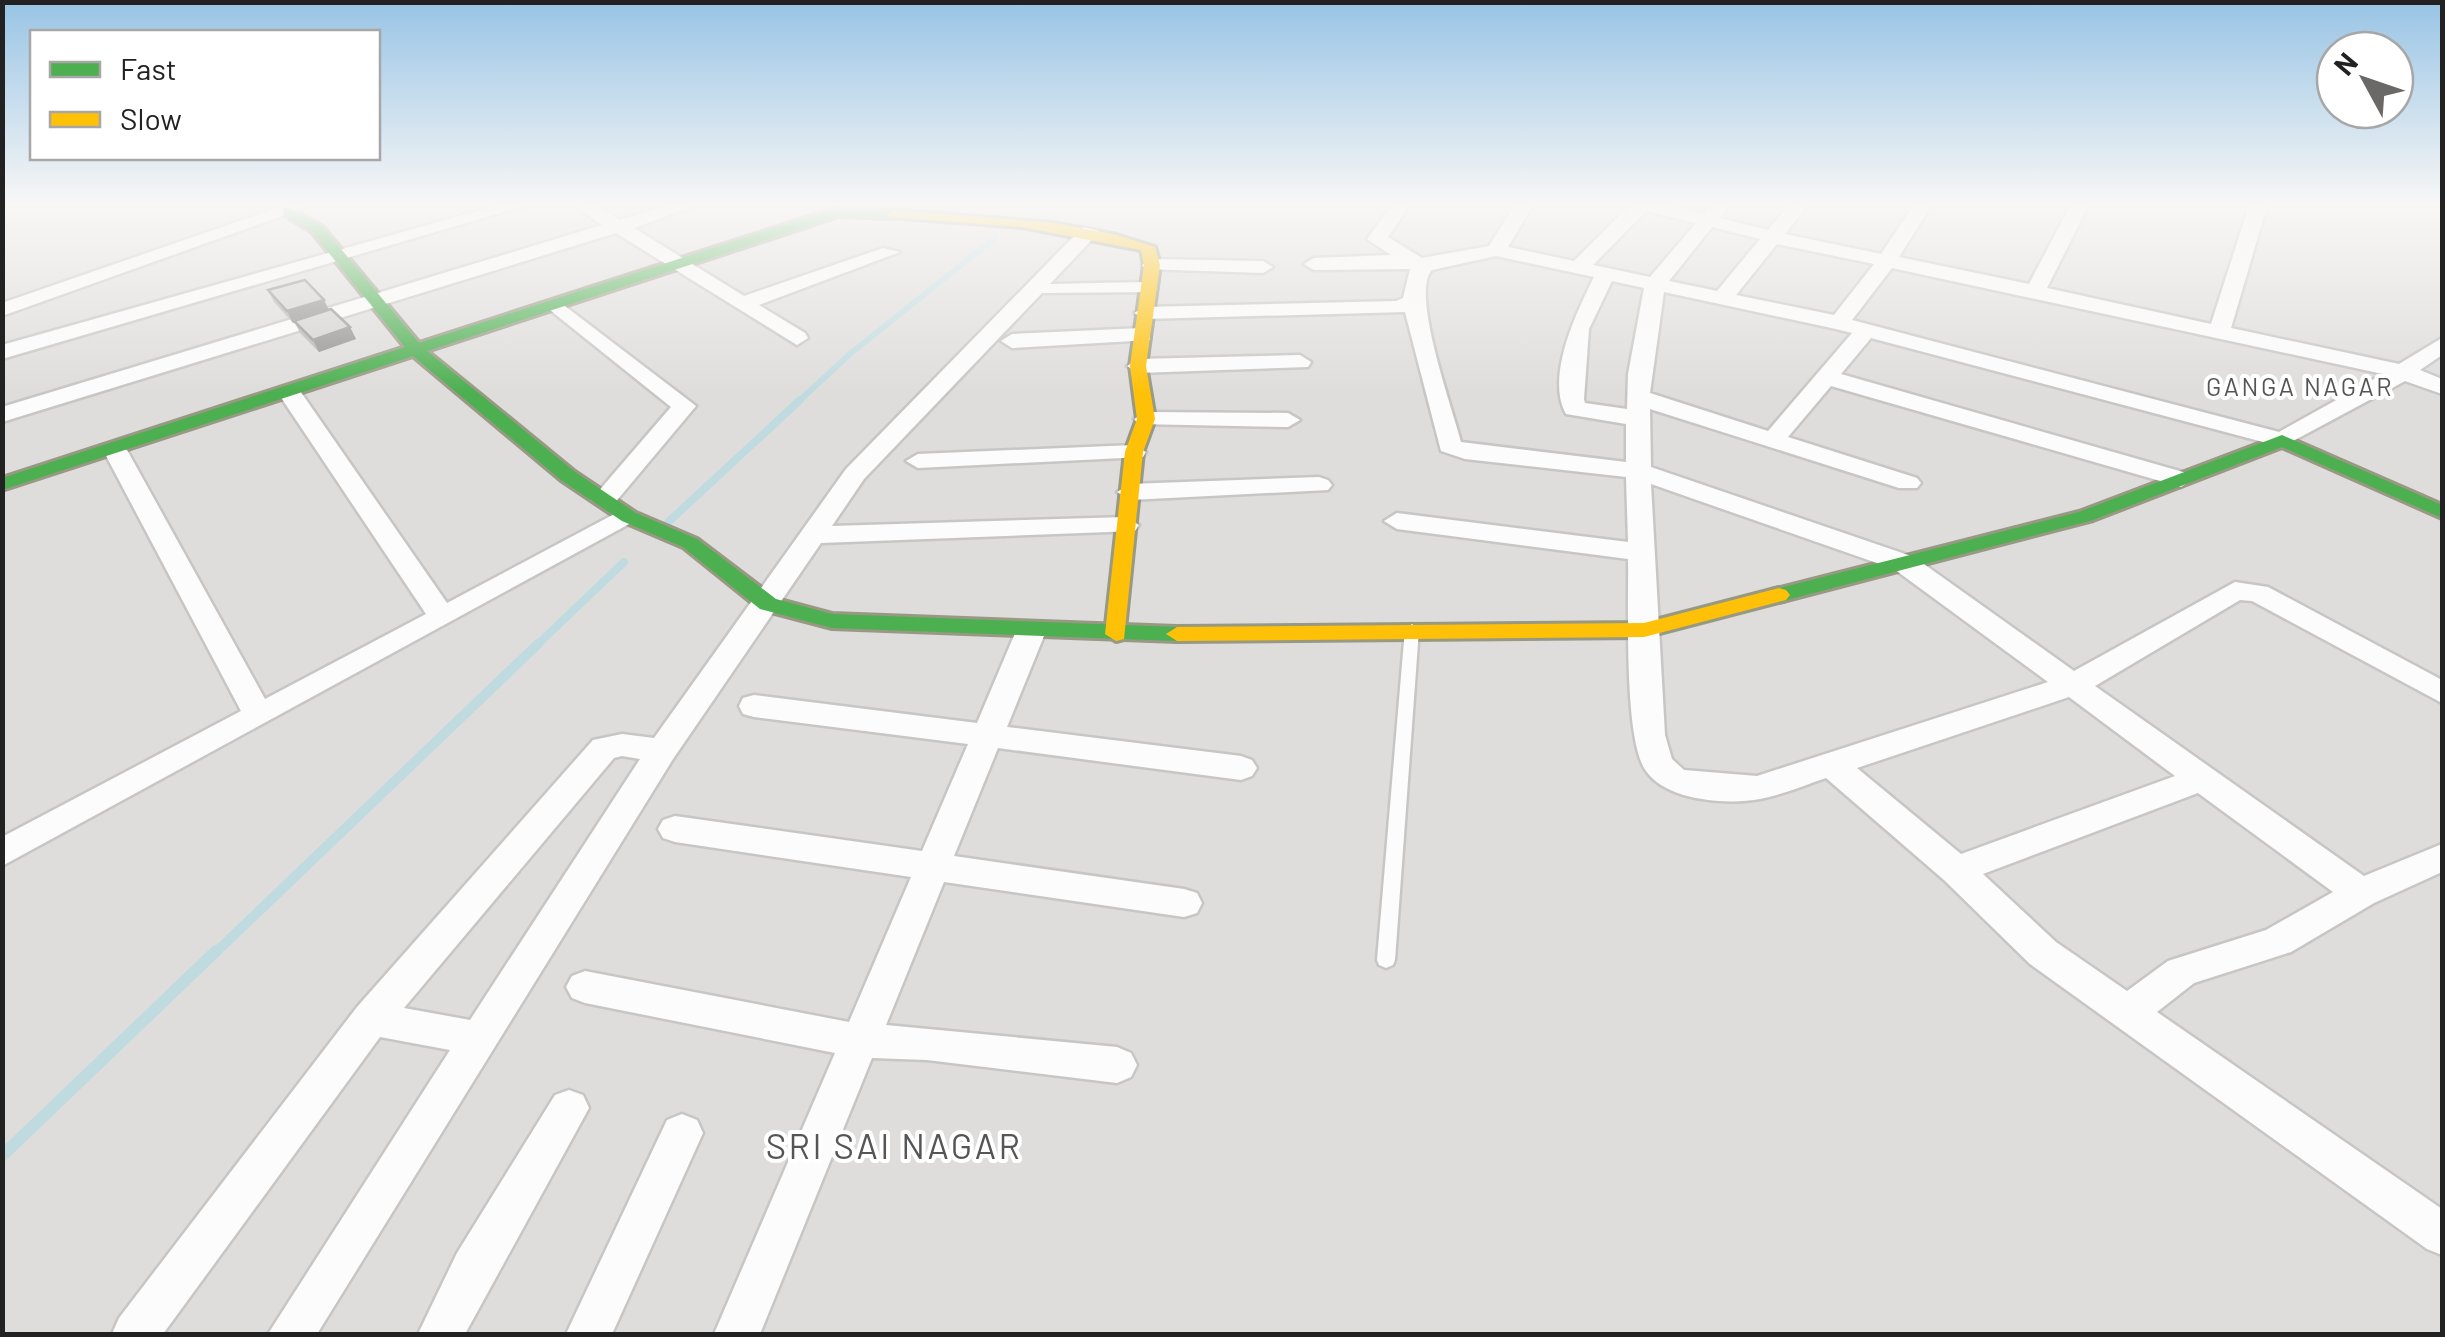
<svg xmlns="http://www.w3.org/2000/svg" width="2445" height="1337" font-family="Barlow,sans-serif">
  <style>
    .residential { fill: #dfdddc }
    .lines { fill: none; stroke-linecap: round; stroke-linejoin: round }
    .stream-far3 { stroke: #c0dbe0; stroke-width: 6 }
    .stream-far2 { stroke: #c0dbe0; stroke-width: 8 }
    .stream-far1 { stroke: #c0dbe0; stroke-width: 10 }
    .stream { stroke: #c0dbe0; stroke-width: 12 }
    .lane-casing { stroke: #c7c6c5; stroke-width: 5 }
    .street-casing { stroke: #c7c6c5; stroke-width: 5 }
    .fast-casing { stroke: #989983; stroke-width: 6 }
    .slow-casing { stroke: #989983; stroke-width: 6 }
    .lane { fill: #fdfcfc; fill-rule: evenodd }
    .street { fill: #fdfcfc; fill-rule: evenodd }
    .fast { fill: #4caf50; fill-rule: evenodd }
    .slow { fill: #ffc107; fill-rule: evenodd }
    .wall { fill: #b6b5b3 }
    .shaded-wall { fill: #949392 }
    .building { fill: #d4d2d0; stroke: #949392; stroke-width: 2.5 }
    .labels { text-anchor: middle; stroke-width: 8; stroke-linejoin: round; paint-order: stroke }
    .far-neighbourhood-label { font-size: 25px; letter-spacing: 2.5px; fill: #555; stroke: #fff }
    .near-neighbourhood-label { font-size: 35px; letter-spacing: 2.5px; fill: #555; stroke: #fff }
  </style>
  <rect width="100%" height="100%" fill="#efedeb"/>
  <path class="residential" d="M3,206H2442V1334H3Z"/>
  <g class="lines">
    <path class="stream-far3" d="M1025,218L1044,206
      M798,402L851,353L995,238"/>
    <path class="stream-far2" d="M664,526L800,400
      M535,647L624,562"/>
    <path class="stream-far1" d="M214,954L538,644"/>
    <path class="stream" d="M2,1156L216,951"/>
    <g class="lane-casing">
      <path id="lane" d="M1412,624L1419,629L1395,960L1393,965L1386,968L1379,965L1377,960L1405,629Z"/>
    </g>
    <g class="street-casing">
      <path id="street" d="M283,206H310L2,316V303Z
        M495,206H524L2,359V345Z
        M576,206H598L620,220L666,206H694L634,228L744,296L883,248L900,252L759,305L805,333L808,338L797,345L616,233L2,422V407L602,225Z
        M1391,206H1409L1388,237L1422,258L1489,246L1514,206H1532L1508,247L1574,261L1629,206H1672L1704,214L1710,206H1729L1720,218L1768,230L1788,206H1807L1785,234L1881,254L1913,206H1931L1899,257L2029,284L2070,206H2088L2047,288L2211,324L2249,206H2267L2231,328L2399,364L2442,338V355L2420,370L2442,379V394L2405,381L2282,447L1871,338L1841,374L2190,474L2194,479L2181,487L1831,386L1788,437L1917,478L1921,483L1917,488H1899L1650,409L1651,467L1914,557L2074,671L2235,582L2268,587L2442,680V703L2252,601L2240,600L2095,686L2364,876L2442,844V872L2374,903L2291,952L2194,983L2157,1012L2442,1209V1255L2427,1249L2030,964L1944,880L1826,778C1805,785 1782,795 1760,799C1727,805 1667,801 1646,771C1623,740 1629,603 1628,559L1397,529L1384,521L1397,513L1628,542L1626,477L1465,459L1441,451L1405,312L1145,319L1134,313L1145,307L1396,301L1403,298L1410,269L1314,270L1304,264L1314,258L1391,255L1367,239ZM1646,211L1696,223L1650,277L1593,265ZM1712,227L1760,239L1717,291L1669,281ZM1777,244L1874,264L1834,315L1736,295ZM1496,256L1594,277C1577,311 1545,377 1566,414L1626,424V462L1461,442C1453,410 1410,292 1432,270ZM1892,268L2383,374L2279,432L1852,320ZM1612,281L1644,288L1628,374L1627,409L1585,403L1584,399L1589,329ZM1664,292L1836,329L1852,333L1768,431L1650,393ZM1651,484L1894,569L2048,682L1757,776L1684,770L1672,759L1665,735ZM2069,697L2175,776L1961,854L1857,768ZM2198,793L2333,892L2266,930L2168,961L2127,991L2056,942L1983,874Z
        M1083,227L1100,231L1050,284L1147,282L1157,288L1154,292L1042,293L864,479L832,526L1126,517L1139,525L1135,531L821,543L673,759L317,1334H268L450,1050L380,1037L163,1334H112L119,1318L357,1007L593,740L622,734L654,738L846,469ZM622,756L640,759L470,1020L404,1008L614,758Z
        M1152,259L1263,261L1273,267L1263,273L1145,269L1142,265Z
        M557,300L696,406L613,505L604,508L591,500L671,407L550,310L546,306Z
        M1142,328L1150,330V340L1012,348L1001,341L1012,334Z
        M1300,355L1311,362L1308,367L1138,373L1127,366L1138,359Z
        M290,386L298,388L447,603L620,511L629,509L642,517L2,866V837L241,711L103,450L106,445L115,443L127,450L265,699L426,614L278,393Z
        M1146,412L1288,413L1300,420L1288,427L1138,424L1134,419Z
        M1134,445L1146,452L1143,457L918,468L906,461L918,454Z
        M1319,477L1328,480L1332,485L1328,490L1130,500L1117,492L1130,484Z
        M1031,622L1046,631L1007,727L1241,756L1252,760L1257,768L1252,776L1241,780L998,748L954,856L1184,889L1197,893L1202,903L1197,913L1184,917L944,882L886,1025L1117,1047L1131,1053L1137,1065L1131,1077L1117,1083L927,1060L872,1058L760,1334H714L835,1053L585,1003L572,998L566,987L572,976L585,971L849,1022L911,877L675,842L663,838L658,829L663,820L675,816L922,851L968,744L754,717L743,714L739,706L743,698L754,695L977,723L1016,631Z
        M569,1090L583,1095L589,1108L465,1334H418L457,1253L555,1095Z
        M682,1114L697,1120L703,1133L612,1334H566L667,1120Z"/>
    </g>
    <g class="fast-casing">
      <path id="fast" d="M288,207L322,226L419,343L833,209L899,211L901,214L894,218L839,216L427,351L575,472L636,513L697,539L776,599L832,614L1177,627L1188,634L1177,641L832,628L760,609L683,547L622,521L561,480L413,356L2,490V478L405,347L312,232L283,214V208Z
        M2282,435L2442,505V518L2282,447L2093,520L1779,602L1768,595L1772,590L2079,512Z"/>
    </g>
    <g class="slow-casing">
      <path id="slow" d="M894,210L1054,223L1117,235L1155,247L1160,265L1146,366L1155,419L1143,452L1124,639L1116,641L1105,634L1125,452L1137,419L1130,366L1144,265L1141,250L1022,227L889,217L887,214Z
        M1779,588L1786,590L1790,595L1786,600L1644,637L1177,641L1166,634L1177,627L1644,623Z"/>
    </g>
    <use href="#lane" class="lane"/>
    <use href="#street" class="street"/>
    <use href="#fast" class="fast"/>
    <use href="#slow" class="slow"/>
  </g>
  <path class="wall" d="M268,290L324,300L328,310L350,327L356,339L319,352L300,333L295,323H293L274,302Z"/>
  <path class="shaded-wall" d="M324,300L330,312L293,323L287,311Z
    M350,327L356,339L319,352L313,340Z"/>
  <path class="building" d="M305,280L324,300L287,311L268,290Z
    M331,309L350,327L313,340L294,321Z"/>
  <linearGradient id="sky" x2="0" y2="1"><stop stop-color="#98c4e5"/><stop offset="0.52" stop-color="#f8f7f6"/><stop offset="1" stop-color="#f8f7f6" stop-opacity="0"/></linearGradient>
  <rect width="2445" height="393" fill="url(#sky)"/>
  <g class="labels">
    <g class="far-neighbourhood-label">
      <text x="2300" y="396">GANGA NAGAR</text>
    </g>
    <g class="near-neighbourhood-label">
      <text x="894" y="1159">SRI SAI NAGAR</text>
    </g>
  </g>
  <rect width="2445" height="1337" fill="none" stroke="#222222" stroke-width="10"/>
  <rect x="30" y="30" width="350" height="130" fill="#ffffff" stroke="#a7a7a7" stroke-width="2.5"/>
  <rect x="50" y="62" width="50" height="15" fill="#4caf50" stroke="#a7a7a7" stroke-width="2.5"/>
  <text x="120" y="80" font-size="30" fill="#222222">Fast</text>
  <rect x="50" y="112" width="50" height="15" fill="#ffc107" stroke="#a7a7a7" stroke-width="2.5"/>
  <text x="120" y="130" font-size="30" fill="#222222">Slow</text>
  <g transform="translate(2365 80) rotate(310)"><circle r="48" fill="#ffffff" stroke="#a7a7a7" stroke-width="2.5"/>
  <path d="M0-8L18 38L0 25L-18 38Z" fill="#6a6968"/>
  <text y="-15" font-size="28" font-weight="bold" text-anchor="middle" fill="#222222">N</text>
  </g>
</svg>
